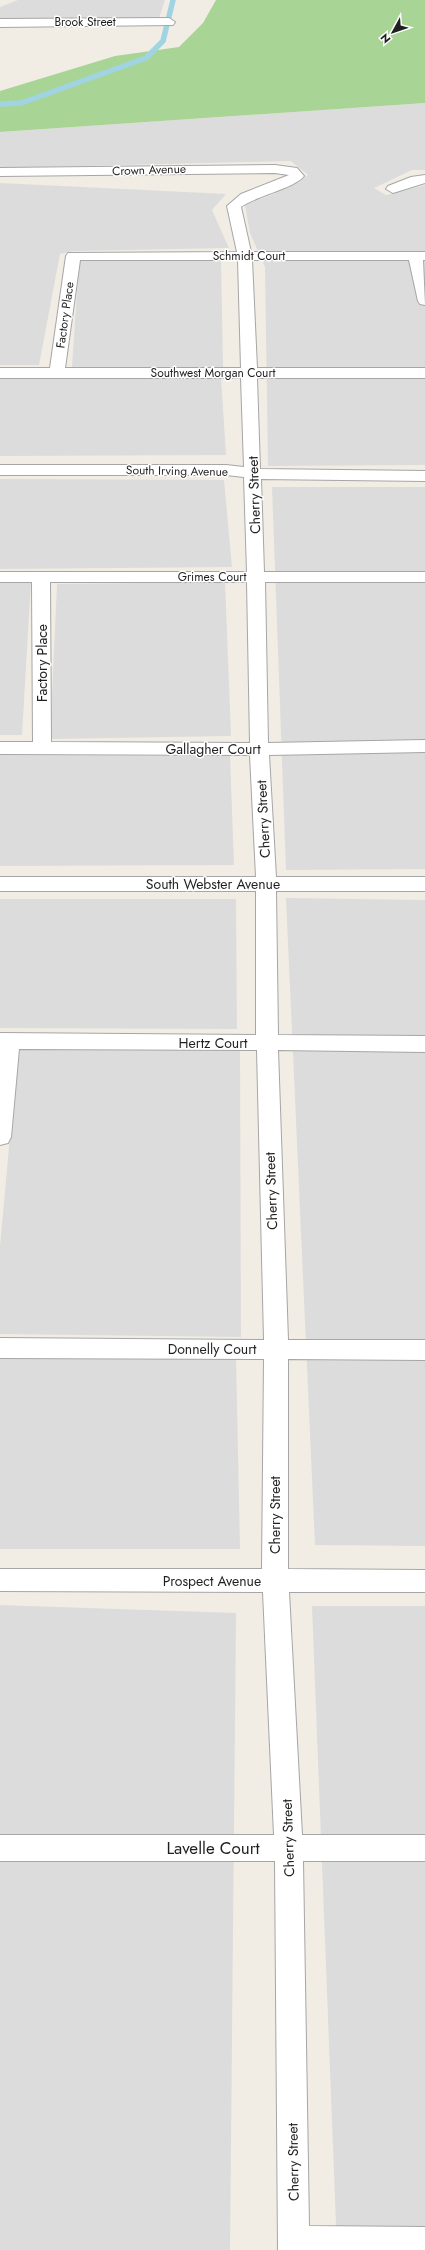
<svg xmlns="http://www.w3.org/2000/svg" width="425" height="2250" font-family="Jost,sans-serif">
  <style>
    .residential { fill: #dddcdc }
    .forest { fill: #a8d495 }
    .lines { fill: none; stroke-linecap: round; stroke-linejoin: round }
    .stream { stroke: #a1d4e3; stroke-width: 5.5 }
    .minor-casing { stroke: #a6a6a6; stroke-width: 2 }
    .minor { fill: #fff; fill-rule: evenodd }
    .labels { text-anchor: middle; stroke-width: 3; stroke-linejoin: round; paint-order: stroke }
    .far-street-label { font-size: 12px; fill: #1f1f1f; stroke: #fff }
    .street-label { font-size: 14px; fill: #1f1f1f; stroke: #fff }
    .near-street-label { font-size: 17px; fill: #1f1f1f; stroke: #fff }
  </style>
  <rect width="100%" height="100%" fill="#f1ede4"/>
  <path class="residential" d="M18,0H165L159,18L0,21V7Z
    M425,103V170H412L374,188L386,195L425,185V465L268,466L265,267L250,233L245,205L274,194L308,175L291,161L0,168V132Z
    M0,183L226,194L212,210L229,248L73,251L60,254L39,365H0Z
    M79,260H221L223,367H72Z
    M0,377H221L226,455L0,456Z
    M0,479L224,480L232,567L0,569Z
    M272,487H425V869L286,870Z
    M0,581H31L22,735H0Z
    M225,582L231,736L50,739L57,584Z
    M0,755L230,756L234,865L0,866Z
    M286,898L425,900V1546L315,1545Z
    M0,899H236L237,1029L0,1028Z
    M18,1048L240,1050L241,1337L0,1334V1246Z
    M0,1356L236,1357L240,1549H0Z
    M0,1605L236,1613L230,2250H0Z
    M312,1606H425V2250H337Z"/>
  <path class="forest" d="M216,0H425V103L0,132V91L115,56L179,47L203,23Z"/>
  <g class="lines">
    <path class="stream" d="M0,104L21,103L146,58L163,41L173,0"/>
    <g class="minor-casing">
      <path id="minor" d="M169,18L175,22L173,25L0,27V19Z
        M275,165L297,168L304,176C295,188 256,196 241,207L251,252H425V260H423L425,305L420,304L418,301L409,260H252L257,368H425V378H257L260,469L425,471V481L261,479L264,572H425V582H265L268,743L425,740V752L269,755L276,877H425V891H276L278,1035L425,1036V1052L278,1050L288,1340H425V1360L288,1359V1569L425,1570V1592H289L302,1835H425V1861H303L309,2226L425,2227V2250H278L275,1861H0V1835H274L263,1592L0,1591V1569H262L264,1359L0,1358V1338L264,1340L257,1050L19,1049L11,1137L8,1143L0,1145V1033L256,1035V891H0V877H256L250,755L0,754V742H33L32,582H0V572H247L244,477L226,475H0V465H226L244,467L241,378H0V368H50L66,256L68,253L237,252L227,206L241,194L289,175L275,173L0,176V168ZM80,260H238L241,368H65ZM50,582H247L250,743L51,742Z
        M425,175V183L393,193L386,189L388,186L411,177Z"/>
    </g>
    <use href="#minor" class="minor"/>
  </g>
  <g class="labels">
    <g class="far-street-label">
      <text x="85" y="26">Brook Street</text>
      <text transform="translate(149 170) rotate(-2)" y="4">Crown Avenue</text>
      <text x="249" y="260">Schmidt Court</text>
      <text transform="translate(65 315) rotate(-82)" y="4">Factory Place</text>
      <text x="213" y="377">Southwest Morgan Court</text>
      <text transform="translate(177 471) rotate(1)" y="4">South Irving Avenue</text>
      <text x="212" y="581">Grimes Court</text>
    </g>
    <g class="street-label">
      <text transform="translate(254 495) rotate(-92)" y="5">Cherry Street</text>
      <text transform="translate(42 663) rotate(-90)" y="5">Factory Place</text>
      <text x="213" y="754">Gallagher Court</text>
      <text transform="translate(263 819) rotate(-93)" y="5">Cherry Street</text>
      <text x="213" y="889">South Webster Avenue</text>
      <text x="213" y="1048">Hertz Court</text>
      <text transform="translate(271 1191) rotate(-92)" y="5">Cherry Street</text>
      <text x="212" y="1354">Donnelly Court</text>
      <text transform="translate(275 1515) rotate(-90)" y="5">Cherry Street</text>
      <text x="212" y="1586">Prospect Avenue</text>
      <text transform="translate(288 1838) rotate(-92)" y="5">Cherry Street</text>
      <text transform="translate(293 2162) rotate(-91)" y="5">Cherry Street</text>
    </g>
    <g class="near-street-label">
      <text x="213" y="1854">Lavelle Court</text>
    </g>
  </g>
  <g transform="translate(393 32) rotate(230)" stroke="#ffffff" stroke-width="3" paint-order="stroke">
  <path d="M0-3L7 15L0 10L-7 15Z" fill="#1f1f1f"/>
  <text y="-6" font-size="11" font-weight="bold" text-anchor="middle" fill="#1f1f1f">N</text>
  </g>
</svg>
